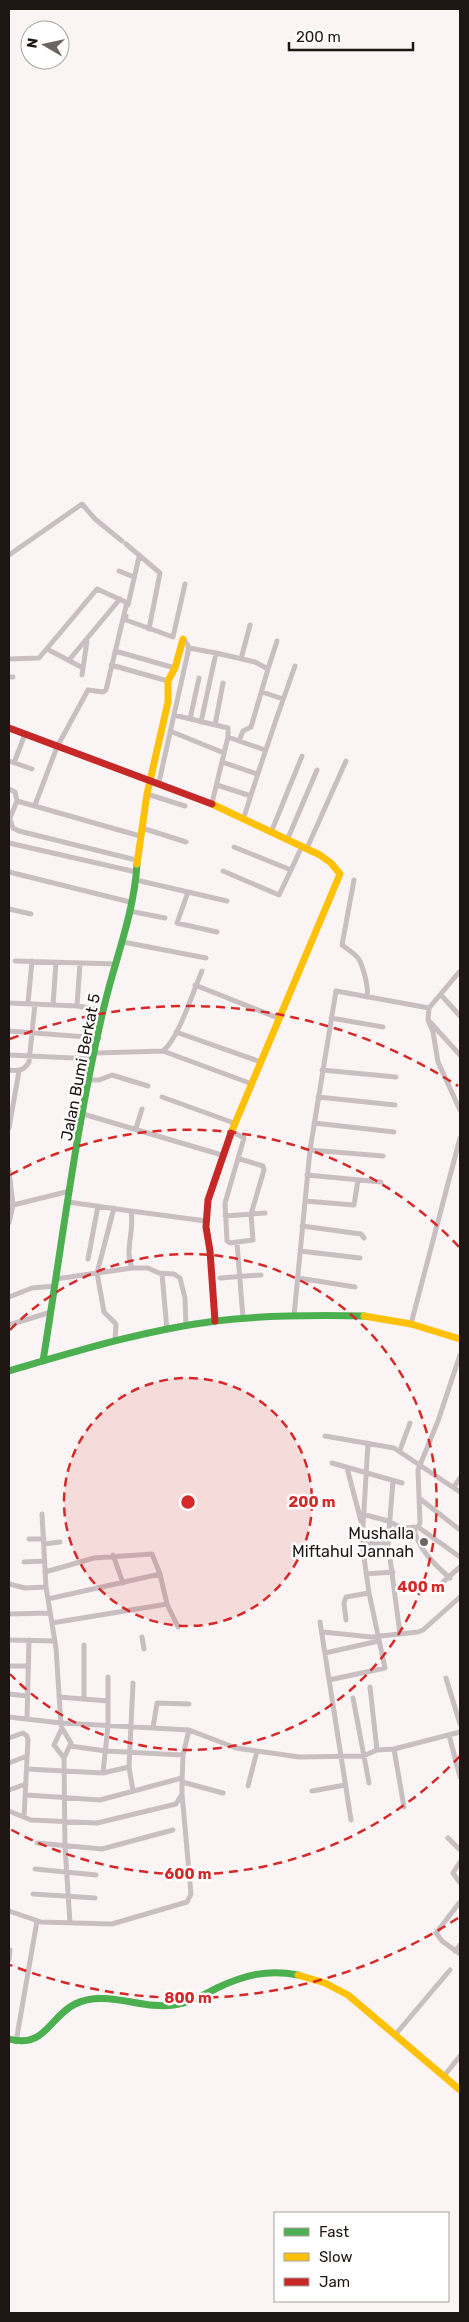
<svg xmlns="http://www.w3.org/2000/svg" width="469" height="2322" font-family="Rubik,sans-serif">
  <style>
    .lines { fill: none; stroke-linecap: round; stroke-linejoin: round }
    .street { stroke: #c9bfc2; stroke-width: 5 }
    .fast { stroke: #4caf50; stroke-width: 7 }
    .slow { stroke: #ffc107; stroke-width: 7 }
    .jam { stroke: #c62828; stroke-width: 7 }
    .ring { fill: none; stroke: #d62828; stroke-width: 2.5; stroke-dasharray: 9 6 }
    .poi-dot { fill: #6b6461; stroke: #fff; stroke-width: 2 }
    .labels { text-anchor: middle; stroke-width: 5; stroke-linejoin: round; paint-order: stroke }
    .street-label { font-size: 16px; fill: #1e1612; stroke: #fff }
    .poi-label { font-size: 16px; fill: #1e1612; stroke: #fff; text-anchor: end }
    .centre { fill: #d62828; stroke: #fff; stroke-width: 2.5 }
    .ring-label { font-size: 15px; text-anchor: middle; font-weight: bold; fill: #d62828; stroke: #fff; stroke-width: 5; stroke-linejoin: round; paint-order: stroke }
  </style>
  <rect width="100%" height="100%" fill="#faf5f4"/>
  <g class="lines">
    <path class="street" d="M126,544L160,573L149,629
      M9,555L82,504L95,519L122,541
      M119,571L134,577
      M128,605L139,557
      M126,616V620L173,637L185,584
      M189,648L216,653
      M47,649L83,668
      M115,651L175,668
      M9,659L39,658L97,589L128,603
      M241,659L250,625
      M69,660L120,599
      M111,665L168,681
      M268,669L277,641
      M82,675L87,641
      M9,677H13
      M262,692L283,699
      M174,715L228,728V737
      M190,719L199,678
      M201,722L216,653L255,662L268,669L251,727L243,731L239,741L228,737L212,803
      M215,725L223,683
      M170,731L224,753
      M239,741L265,750
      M9,761L32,769
      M222,762L257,774
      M14,763L25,734
      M159,782L188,652V645L183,639
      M217,785L251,796
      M9,789L15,792L17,801L140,836
      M147,794L185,806
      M35,805L57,747L88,690L103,692L106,690L127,602
      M9,817L13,828L19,831L136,860
      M244,817C260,766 277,716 295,666
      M10,818L17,801
      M142,828L186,842
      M272,830L302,756
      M288,838L317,770
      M9,843L136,872
      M234,847L291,870L302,846
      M307,848L346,761
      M223,871L279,895L291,870
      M9,872L130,902
      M136,880L227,901
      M354,880L342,945C347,949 354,953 358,958C363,965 369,988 367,997
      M188,892L177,923L217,932
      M9,909L31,914
      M129,911L165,918
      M123,942L206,958
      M15,961L116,964
      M460,971L429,1008L428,1020L433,1032L438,1062L460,1110
      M195,985L278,1018
      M441,995L460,1016
      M9,1003L77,1006L103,1010
      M28,1003L32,961
      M53,1005L56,962
      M77,1006L80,963
      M331,1018L383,1027
      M430,1022L460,1055
      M9,1031L99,1038
      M176,1032L261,1062
      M163,1051L252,1084
      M96,1053L163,1051C179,1038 193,991 202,971
      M9,1055L94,1059
      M9,1070C18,1071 24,1071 29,1062L35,1004
      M322,1070L396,1077
      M90,1080H99L112,1075L148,1086
      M162,1097L234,1123
      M318,1097L395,1105
      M83,1114L222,1155
      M314,1123L394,1132
      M9,1128L19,1071
      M136,1128L142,1109
      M231,1131L244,1138L225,1203L227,1241L230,1243L253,1240L251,1214L264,1170L263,1166L240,1159
      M310,1150L383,1156
      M9,1170L13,1205L9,1223
      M307,1175L381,1182
      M305,1201L354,1205L358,1180
      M68,1202L131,1211C135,1230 124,1250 132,1268H148L159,1273L174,1274L180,1278L185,1298L186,1326
      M9,1206L70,1191
      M114,1208L97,1273L132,1268
      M131,1211L206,1221
      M225,1216L265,1213
      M302,1226L361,1234L364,1238
      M237,1243L243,1318
      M300,1251L360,1258
      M88,1259L98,1206
      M162,1274L167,1330
      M220,1278L261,1275
      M298,1278L355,1287
      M56,1279L97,1273L104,1312L116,1324L115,1340
      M9,1297L32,1288L55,1286
      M294,1316L310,1150L336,991L429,1008
      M411,1324L460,1138
      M9,1325L51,1312
      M325,1436L394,1448L460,1492
      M400,1450L410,1423
      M332,1463L402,1483
      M347,1468L361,1521
      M393,1481L388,1543L400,1634
      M454,1487L460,1478
      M419,1498L460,1530
      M42,1514L46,1587L56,1648L61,1725
      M362,1514L388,1521L402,1528L418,1527L460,1557
      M418,1527L420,1523L418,1470L438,1421L460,1355
      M414,1528C417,1548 435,1565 450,1578
      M29,1539H44
      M362,1543H388
      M44,1544L60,1542
      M113,1555L123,1583
      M24,1562L44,1561
      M45,1572L94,1558L152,1554L160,1574L167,1604L178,1627
      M366,1574L393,1572
      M9,1584L25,1588L46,1587
      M435,1589L460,1567
      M48,1599L160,1574
      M9,1614L50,1613
      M346,1620L344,1603L346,1597L369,1593
      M320,1622L351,1820
      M52,1623L167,1604
      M323,1632L371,1637L418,1632L423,1630L460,1597
      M142,1637L144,1649
      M9,1640L55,1641
      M325,1653L379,1641
      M9,1666H28
      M446,1678L460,1724
      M329,1680L385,1668L369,1593L362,1543L368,1443
      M370,1687L377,1750
      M9,1694L28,1696
      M59,1697L108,1701
      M353,1698L369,1783
      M84,1699V1645
      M9,1717L61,1723L189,1730L236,1748L299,1757L363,1756L377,1750L394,1749L460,1732
      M27,1718L29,1640
      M153,1728L157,1703L189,1704
      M189,1730L183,1755L182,1782L223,1793
      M449,1735L460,1777
      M9,1738L23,1733L27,1736L28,1740L24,1817
      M70,1746L106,1751L183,1755
      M394,1749L404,1807
      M64,1758L54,1745L62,1728L71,1743L64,1758L65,1846L70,1923
      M9,1763L27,1756
      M129,1767L133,1791
      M27,1769L103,1773L108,1725V1677
      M103,1773L129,1767L133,1683
      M248,1786L257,1751
      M9,1790L26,1784
      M312,1791L345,1785
      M27,1795L100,1800L182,1778
      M9,1811L31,1820L97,1823L176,1804L182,1794V1782
      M448,1838L460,1850
      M37,1843L102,1849L173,1830
      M460,1862L453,1873L460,1883
      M35,1869L96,1875
      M33,1894L95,1898
      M460,1902L436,1933L442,1941L460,1954
      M9,1911L41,1922L112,1924L187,1902L191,1894L182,1794
      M455,1951L460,1945
      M9,1960L10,1950
      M395,2035L450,1970
      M16,2042L37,1921
      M444,2076L460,2056"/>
    <path class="fast" d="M43,1361C62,1244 76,1126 103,1011C114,962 134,915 137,864
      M9,1371C77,1351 145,1330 216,1321C264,1315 315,1315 364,1316
      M9,2039C45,2049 49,2017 75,2004C105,1989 143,2010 174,2005C189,2003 203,1995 217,1988C244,1975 268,1969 298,1975"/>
    <path class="slow" d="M212,804L320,855L331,863L340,874L231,1133
      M137,864L147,794L168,702V681L175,668L183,639
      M364,1316L411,1324L460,1339
      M298,1975L325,1983L348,1995L460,2090"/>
    <path class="jam" d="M9,728L212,804
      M215,1321L210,1251L206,1227L208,1200L231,1133"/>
  </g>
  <circle cx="188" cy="1502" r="124" fill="#d62828" fill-opacity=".12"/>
  <g class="ring">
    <circle cx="188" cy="1502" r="124"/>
    <path d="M10 1330A248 248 0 1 1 10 1674"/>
    <path d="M460 1756A372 372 0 0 1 10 1829M10 1175A372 372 0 0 1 460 1248"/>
    <path d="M458 1918A496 496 0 0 1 10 1965M10 1039A496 496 0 0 1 458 1086"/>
  </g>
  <circle class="poi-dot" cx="424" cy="1542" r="5"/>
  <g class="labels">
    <g class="street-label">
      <text transform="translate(80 1067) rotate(-79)" y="6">Jalan Bumi Berkat 5</text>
    </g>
    <g class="poi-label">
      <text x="414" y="1539">Mushalla<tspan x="414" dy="18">Miftahul Jannah</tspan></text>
    </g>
  </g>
  <circle cx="188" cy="1502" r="8" class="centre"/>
  <g class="ring-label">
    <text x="312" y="1507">200 m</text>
    <text x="421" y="1592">400 m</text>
    <text x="188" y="1879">600 m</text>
    <text x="188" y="2003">800 m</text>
  </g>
  <rect width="469" height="2322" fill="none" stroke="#1e1612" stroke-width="20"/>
  <rect x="274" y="2212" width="175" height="90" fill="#ffffff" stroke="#a5a2a0"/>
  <rect x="284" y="2228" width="25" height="8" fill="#4caf50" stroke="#a5a2a0"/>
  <text x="319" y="2237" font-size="15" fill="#1e1612">Fast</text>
  <rect x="284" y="2253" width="25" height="8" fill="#ffc107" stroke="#a5a2a0"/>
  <text x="319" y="2262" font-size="15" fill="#1e1612">Slow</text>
  <rect x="284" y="2278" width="25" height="8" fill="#c62828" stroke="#a5a2a0"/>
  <text x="319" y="2287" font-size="15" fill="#1e1612">Jam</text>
  <g transform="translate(45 45) rotate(279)"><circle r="24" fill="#ffffff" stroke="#a5a2a0"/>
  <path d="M0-4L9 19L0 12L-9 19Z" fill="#6b6461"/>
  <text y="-8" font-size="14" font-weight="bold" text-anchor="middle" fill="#1e1612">N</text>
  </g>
  <path d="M289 42v8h124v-8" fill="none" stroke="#1e1612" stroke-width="2.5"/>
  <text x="296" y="42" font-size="15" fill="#1e1612" stroke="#ffffff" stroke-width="4" paint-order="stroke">200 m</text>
</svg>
